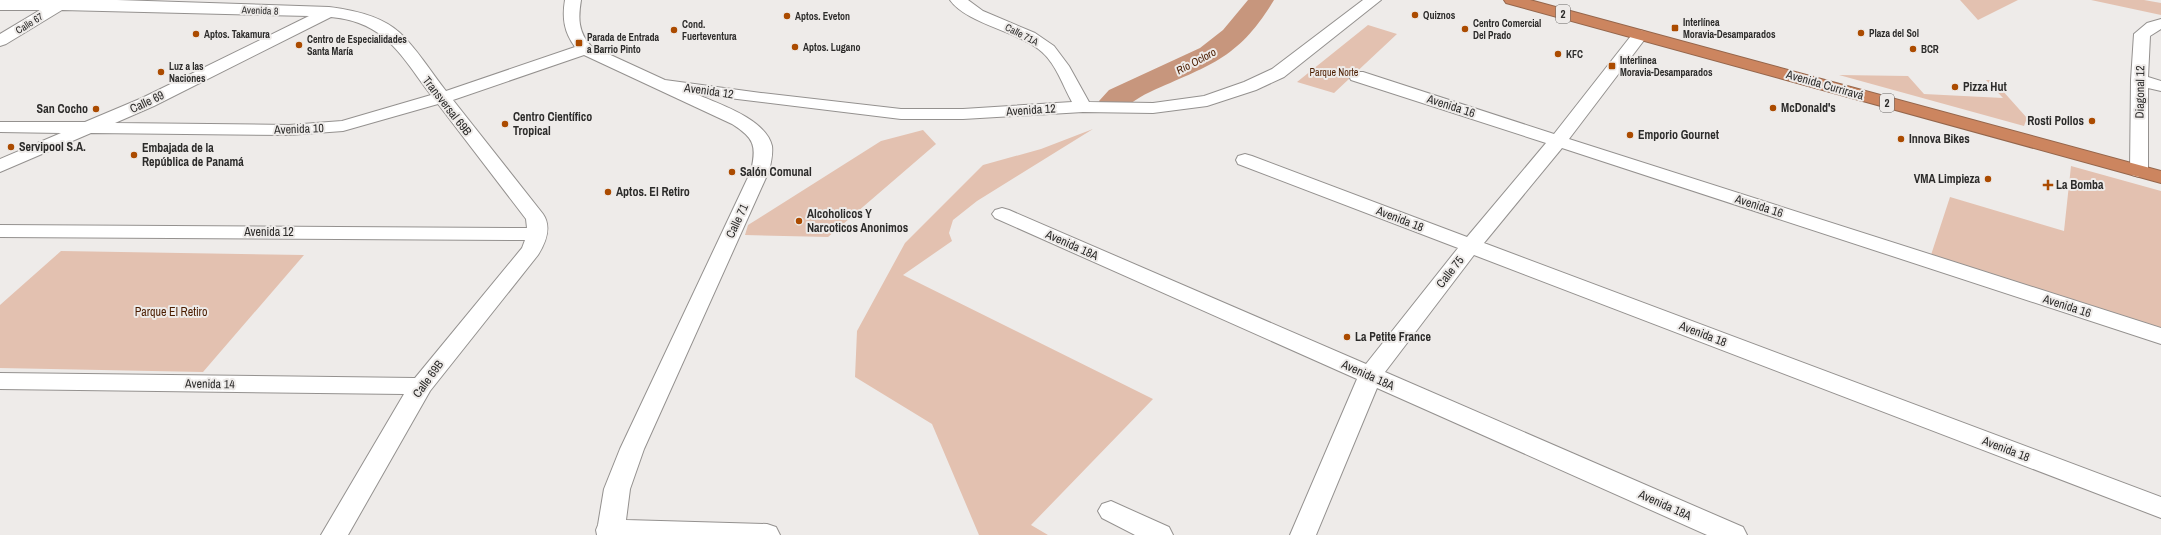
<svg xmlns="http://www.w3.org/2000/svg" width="2161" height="535" font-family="'Archivo Narrow',sans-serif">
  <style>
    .green { fill: #e3c1b0 }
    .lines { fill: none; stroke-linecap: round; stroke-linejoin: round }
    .river { fill: #c7967d; fill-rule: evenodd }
    .minor-casing { stroke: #94918f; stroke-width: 2 }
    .highway-casing { stroke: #94664c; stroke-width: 2 }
    .minor { fill: #fff; fill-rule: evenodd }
    .highway { fill: #cc855f; fill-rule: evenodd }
    .poi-dot { fill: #ab4b00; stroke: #eeebe9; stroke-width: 1.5 }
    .labels { text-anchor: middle; stroke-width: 4; stroke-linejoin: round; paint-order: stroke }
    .far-street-label { font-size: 10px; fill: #2c2b2a; stroke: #eeebe9 }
    .far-poi-label { font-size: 10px; font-weight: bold; fill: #2c2b2a; stroke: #eeebe9; text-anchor: start }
    .far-park-label { font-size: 10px; fill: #4b1d00; stroke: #eeebe9 }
    .shield { fill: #eeebe9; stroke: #666563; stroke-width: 1 }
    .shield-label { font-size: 11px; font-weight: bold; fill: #2c2b2a }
    .far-water-label { font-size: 11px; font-style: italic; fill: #4b1d00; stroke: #eeebe9 }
    .street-label { font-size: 12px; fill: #2c2b2a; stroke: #eeebe9 }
    .poi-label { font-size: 12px; font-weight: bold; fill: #2c2b2a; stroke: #eeebe9; text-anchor: start }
    .park-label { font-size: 12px; fill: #4b1d00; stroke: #eeebe9 }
  </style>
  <rect width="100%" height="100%" fill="#eeebe9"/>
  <path class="green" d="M1960,0H2018L1978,20Z
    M2091,0H2144L2161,3V15Z
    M1368,25L1397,34L1334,93L1297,82Z
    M1839,75L1908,76L1924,94L2003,98L1986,80H1993L2027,118L2024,126Z
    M1093,129L977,201L953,220L949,233L952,241L903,275L1153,399L1031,525L1048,535H979L932,424L855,377L857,331L905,243L983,165L1041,149Z
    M923,130L936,144L828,237L745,235L748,225L881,141Z
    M2071,166L2161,191V328L1931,255L1950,197L2064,231Z
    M61,251L304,255L203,372L0,368V305Z"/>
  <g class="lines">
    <path class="river" d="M1248,0H1274C1238,60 1209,65 1150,92C1132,100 1125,113 1103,107L1099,101L1109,90L1200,48L1223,30Z"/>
    <g class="minor-casing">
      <path id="minor" d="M0,0H117L329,7C353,10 382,16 400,33C417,49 431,72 446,91L575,47C564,32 562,18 565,0H581C578,18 578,32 591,46L665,80L761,93L901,109H963L1072,102C1063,86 1056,64 1042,52C1018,31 967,24 950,0H968L983,11L1035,33L1054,46L1069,66L1089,102L1153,103L1204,96L1244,82L1272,69L1363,0H1381L1284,77L1256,90L1207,106L1153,113L1083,112L963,119H901L696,94C719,104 766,119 772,146C773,154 771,163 769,171L644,449L630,489L626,520L767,524L776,527L780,535H597L596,530L598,525L604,489L620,449L751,171C757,145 754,138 732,124L584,55L453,100L543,214C552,227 546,242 538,255L430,391L348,535H321L404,394L0,389V373L415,378L522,248L525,240L0,237V225L527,228L526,219L438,104L343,131L289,135L91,133L0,172V159L61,133L0,132V122H85L142,98L309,16L62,10L6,44L0,46V34L40,10H0ZM331,17C386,22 401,56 431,95L342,121L289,125L115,123L154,106Z
        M2161,19V29L2150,36L2148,77L2161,81V91L2148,88V171L2146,175L2139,177L2132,175L2130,171L2131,80L2134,34L2147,23Z
        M1640,30L1646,32L1648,35L1569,139L2161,328V344L1562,148L1484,243L2161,497V518L1474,255L1385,372L1743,527L1747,535H1707L1377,388L1316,535H1290L1357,379L995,218L992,214L995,210L1002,208L1009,210L1366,364L1458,248L1238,164L1236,160L1238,156L1245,154L1252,156L1467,237L1546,143L1351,80L1349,76L1351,72H1363L1554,134L1634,32Z
        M1111,501L1169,527L1173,535H1135L1102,518L1098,511L1102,504Z"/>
    </g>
    <g class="highway-casing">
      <path id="highway" d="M1504,0H1530L2161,171V183L1506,3Z"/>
    </g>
    <use href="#minor" class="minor"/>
    <use href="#highway" class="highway"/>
  </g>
  <g class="poi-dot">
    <circle cx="1415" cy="15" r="4"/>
    <circle cx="787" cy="16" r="4"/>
    <rect x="1671" y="24" width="8" height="8" rx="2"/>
    <circle cx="1465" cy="29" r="4"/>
    <circle cx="674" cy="30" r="4"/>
    <circle cx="1861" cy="33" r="4"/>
    <circle cx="196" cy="34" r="4"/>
    <rect x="575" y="39" width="8" height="8" rx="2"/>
    <circle cx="299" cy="45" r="4"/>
    <circle cx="795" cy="47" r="4"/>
    <circle cx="1913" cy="49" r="4"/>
    <circle cx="1558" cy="54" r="4"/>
    <rect x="1608" y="62" width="8" height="8" rx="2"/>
    <circle cx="161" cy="72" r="4"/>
    <circle cx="1955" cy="87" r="4"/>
    <circle cx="1773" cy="108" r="4"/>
    <circle cx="96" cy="109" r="4"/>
    <circle cx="2092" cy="121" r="4"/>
    <circle cx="505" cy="124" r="4"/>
    <circle cx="1630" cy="135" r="4"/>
    <circle cx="1901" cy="139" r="4"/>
    <circle cx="11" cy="147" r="4"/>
    <circle cx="134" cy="155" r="4"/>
    <circle cx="732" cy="172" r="4"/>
    <circle cx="1988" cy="179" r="4"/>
    <path d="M2046 179h4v4h4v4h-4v4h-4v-4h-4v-4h4z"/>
    <circle cx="608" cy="192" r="4"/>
    <circle cx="799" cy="221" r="4"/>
    <circle cx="1347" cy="337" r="4"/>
  </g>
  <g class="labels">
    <g class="far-street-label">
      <text transform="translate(260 10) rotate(2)" y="4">Avenida 8</text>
      <text transform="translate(29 23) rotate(-32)" y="4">Calle 67</text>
      <text transform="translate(1022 34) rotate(27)" y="4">Calle 71A</text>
    </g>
    <g class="far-poi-label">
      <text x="1423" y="19">Quiznos</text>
      <text x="795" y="20">Aptos. Eveton</text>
      <text x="1683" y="26">Interlínea<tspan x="1683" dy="12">Moravia-Desamparados</tspan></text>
      <text x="1473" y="27">Centro Comercial<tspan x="1473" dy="12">Del Prado</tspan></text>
      <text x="682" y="28">Cond.<tspan x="682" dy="12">Fuerteventura</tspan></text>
      <text x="1869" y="37">Plaza del Sol</text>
      <text x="204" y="38">Aptos. Takamura</text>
      <text x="587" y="41">Parada de Entrada<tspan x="587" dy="12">a Barrio Pinto</tspan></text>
      <text x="307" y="43">Centro de Especialidades<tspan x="307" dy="12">Santa María</tspan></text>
      <text x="803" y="51">Aptos. Lugano</text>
      <text x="1921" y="53">BCR</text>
      <text x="1566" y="58">KFC</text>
      <text x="1620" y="64">Interlinea<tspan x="1620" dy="12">Moravia-Desamparados</tspan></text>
      <text x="169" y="70">Luz a las<tspan x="169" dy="12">Naciones</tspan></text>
    </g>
    <g class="far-park-label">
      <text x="1334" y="76">Parque Norte</text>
    </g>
    <g class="shield">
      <rect x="1556" y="5" width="14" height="18" rx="3"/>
      <rect x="1880" y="94" width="14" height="18" rx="3"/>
    </g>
    <g class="shield-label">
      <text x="1563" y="18">2</text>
      <text x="1887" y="107">2</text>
    </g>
    <g class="far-water-label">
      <text transform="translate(1196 61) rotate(-28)" y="4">Río Ocloro</text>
    </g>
    <g class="street-label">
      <text transform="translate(1825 85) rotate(16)" y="4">Avenida Curriravá</text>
      <text transform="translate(709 91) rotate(8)" y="4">Avenida 12</text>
      <text transform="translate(2140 92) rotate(-89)" y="4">Diagonal 12</text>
      <text transform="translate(147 102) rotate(-25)" y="4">Calle 69</text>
      <text transform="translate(447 106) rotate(52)" y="4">Transversal 69B</text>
      <text transform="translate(1451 106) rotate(18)" y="4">Avenida 16</text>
      <text transform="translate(1031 110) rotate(-4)" y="4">Avenida 12</text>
      <text transform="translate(299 129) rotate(-2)" y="4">Avenida 10</text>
      <text transform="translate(1759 206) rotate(18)" y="4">Avenida 16</text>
      <text transform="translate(1400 219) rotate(21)" y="4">Avenida 18</text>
      <text transform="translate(737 221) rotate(-65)" y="4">Calle 71</text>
      <text x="269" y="236">Avenida 12</text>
      <text transform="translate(1072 245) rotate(24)" y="4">Avenida 18A</text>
      <text transform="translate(1450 272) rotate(-52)" y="4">Calle 75</text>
      <text transform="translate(2067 306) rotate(18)" y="4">Avenida 16</text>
      <text transform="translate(1703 334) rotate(21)" y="4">Avenida 18</text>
      <text transform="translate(1368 375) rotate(24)" y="4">Avenida 18A</text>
      <text transform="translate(428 379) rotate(-54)" y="4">Calle 69B</text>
      <text transform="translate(210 384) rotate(1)" y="4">Avenida 14</text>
      <text transform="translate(2006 449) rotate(21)" y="4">Avenida 18</text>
      <text transform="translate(1665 505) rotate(24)" y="4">Avenida 18A</text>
    </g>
    <g class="poi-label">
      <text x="1963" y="91">Pizza Hut</text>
      <text x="1781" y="112">McDonald's</text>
      <text x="88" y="113" text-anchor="end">San Cocho</text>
      <text x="513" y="121">Centro Científico<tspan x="513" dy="14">Tropical</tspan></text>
      <text x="2084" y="125" text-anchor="end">Rosti Pollos</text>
      <text x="1638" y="139">Emporio Gournet</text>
      <text x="1909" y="143">Innova Bikes</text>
      <text x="19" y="151">Servipool S.A.</text>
      <text x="142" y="152">Embajada de la<tspan x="142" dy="14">República de Panamá</tspan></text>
      <text x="740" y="176">Salón Comunal</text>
      <text x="1980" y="183" text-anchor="end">VMA Limpieza</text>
      <text x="2056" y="189">La Bomba</text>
      <text x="616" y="196">Aptos. El Retiro</text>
      <text x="807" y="218">Alcoholicos Y<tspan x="807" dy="14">Narcoticos Anonimos</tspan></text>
      <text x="1355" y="341">La Petite France</text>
    </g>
    <g class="park-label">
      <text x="171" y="316">Parque El Retiro</text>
    </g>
  </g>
</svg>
